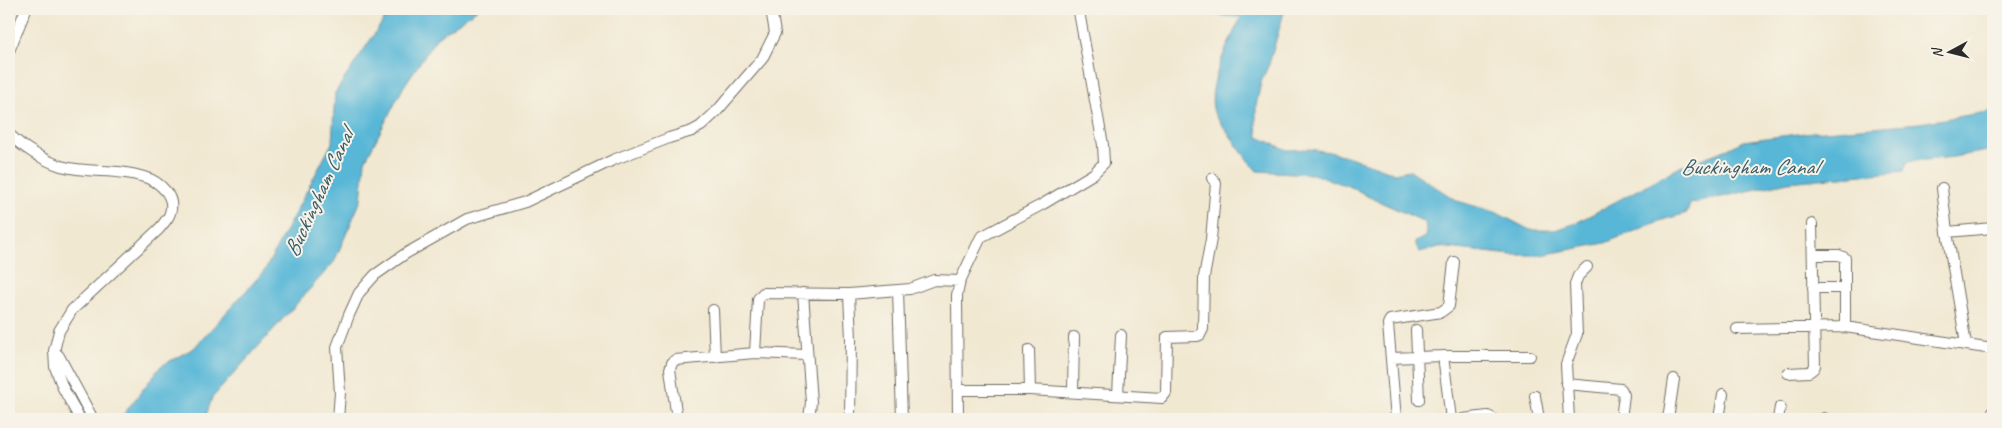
<svg xmlns="http://www.w3.org/2000/svg" width="2002" height="428" font-family="Caveat,sans-serif">
  <style>
    .water { fill: #59b7d7; stroke: #427181 }
    .lines { fill: none; stroke-linecap: round; stroke-linejoin: round }
    .canal { stroke: #59b7d7; stroke-width: 8 }
    .minor-casing { stroke: #706d65; stroke-width: 12 }
    .minor { stroke: #fff; stroke-width: 10 }
    .labels { text-anchor: middle; stroke-width: 4; stroke-linejoin: round; paint-order: stroke }
    .water-label { font-size: 22px; font-style: italic; fill: #3b5c67; stroke: #f7f3e8 }
  </style>
  <rect width="100%" height="100%" fill="#f7f3e8"/>
  <filter id="ink" filterUnits="userSpaceOnUse"><feTurbulence type="fractalNoise" baseFrequency=".02" numOctaves="2"/><feDisplacementMap in="SourceGraphic" scale="10" xChannelSelector="R" yChannelSelector="G"/><feConvolveMatrix kernelMatrix="1 2 1 2 8 2 1 2 1" color-interpolation-filters="sRGB"/></filter>
  <filter id="wash" filterUnits="userSpaceOnUse"><feTurbulence type="fractalNoise" baseFrequency=".0096" numOctaves="4" result="noise"/><feDisplacementMap in="SourceGraphic" scale="20" xChannelSelector="R" yChannelSelector="G"/><feGaussianBlur stdDeviation="1.12" result="paint"/><feColorMatrix in="noise" values="0 0 0 0 0 0 0 0 0 0 0 0 0 0 0 0 0 1.4 0 .05"/><feComposite in="paint" operator="in"/></filter>
  <g filter="url(#wash)">
    <rect width="100%" height="100%" fill="#f1e8d1"/>
    <path class="water" d="M391,9H478L437,37L404,86L365,161L361,200L334,262L212,398L205,419H120L161,366L194,348L265,270L332,143L335,93Z
      M1246,9H1285L1269,64L1261,82L1256,106V126L1258,137L1287,150L1309,149L1329,152L1347,156L1394,173L1410,170L1457,201L1495,212L1530,230H1555L1574,224L1682,166L1728,149L1743,141L1813,132L1920,123L1993,111V150L1953,157L1907,162L1904,171L1788,182L1690,204L1687,213L1662,220L1605,243L1541,255H1512L1439,247L1419,252L1415,242L1427,236L1425,222L1367,196L1354,188L1313,174L1257,171C1245,158 1237,145 1227,131C1223,126 1218,120 1215,115C1203,88 1233,33 1246,9Z"/>
    <g class="lines">
      <path class="canal" d="M1185,9L1252,15"/>
    </g>
  </g>
  <g filter="url(#ink)">
    <g class="lines">
      <g class="minor-casing">
        <path id="minor" d="M9,51L26,9
          M9,134C22,147 43,160 61,166C88,174 117,168 144,177C159,181 176,196 170,213C169,218 163,224 159,229L72,310L59,331L54,351L55,367L63,388L80,419
          M1942,188L1947,232L1966,344
          M1947,232L1993,228
          M1813,255H1839L1845,258V327
          M1813,288H1844
          M898,290L902,419
          M803,293L811,402L809,419
          M849,294L910,289L934,280L960,281
          M713,310L715,357
          M1737,329L1845,327L1993,349
          M1416,330L1419,400
          M1029,350L1030,390
          M54,351L59,356L93,419
          M755,353L806,355
          M1391,358L1443,356
          M1788,373L1809,372L1813,369L1815,366L1812,224
          M1566,384L1621,389L1624,395L1621,419
          M958,390H1030L1162,398L1166,393L1167,337L1197,336L1200,335L1203,329L1204,277L1211,239L1216,183L1212,178
          M1073,392L1074,337
          M1118,395L1121,335
          M1535,396L1539,419
          M338,419L340,393L337,347L349,315L359,293L375,275L405,254L467,219L525,202L613,160L669,138L692,131L701,126L717,111L762,59L775,33L771,9
          M677,419L670,369L672,363L675,360L755,353L758,299L763,293L849,294L851,339L850,419
          M958,419L957,295L960,281L981,237L1043,204L1093,174L1104,163L1103,145L1079,12
          M1396,419L1388,324L1390,320L1441,312L1449,306L1454,262
          M1451,419L1443,356H1530
          M1463,419L1488,416L1494,419
          M1569,419L1566,364L1577,334L1575,284L1578,276L1587,267
          M1668,419L1674,379
          M1719,419L1723,394
          M1778,419L1780,407
          M1823,419L1824,418
          M1992,419L1993,412"/>
      </g>
      <use href="#minor" class="minor"/>
    </g>
  </g>
  <g class="labels">
    <g class="water-label">
      <text x="1749" y="174">Buckingham Canal</text>
      <text transform="translate(318 193) rotate(-65)" y="8">Buckingham Canal</text>
    </g>
  </g>
  <rect width="2002" height="428" fill="none" stroke="#f7f3e8" stroke-width="30"/>
  <g transform="translate(1950 52) rotate(263)" stroke="#f7f3e8" stroke-width="4" paint-order="stroke">
  <path d="M0-4L9 19L0 12L-9 19Z" fill="#2b2b2b"/>
  <text y="-8" font-size="14" font-weight="bold" text-anchor="middle" fill="#2b2b2b">N</text>
  </g>
</svg>
